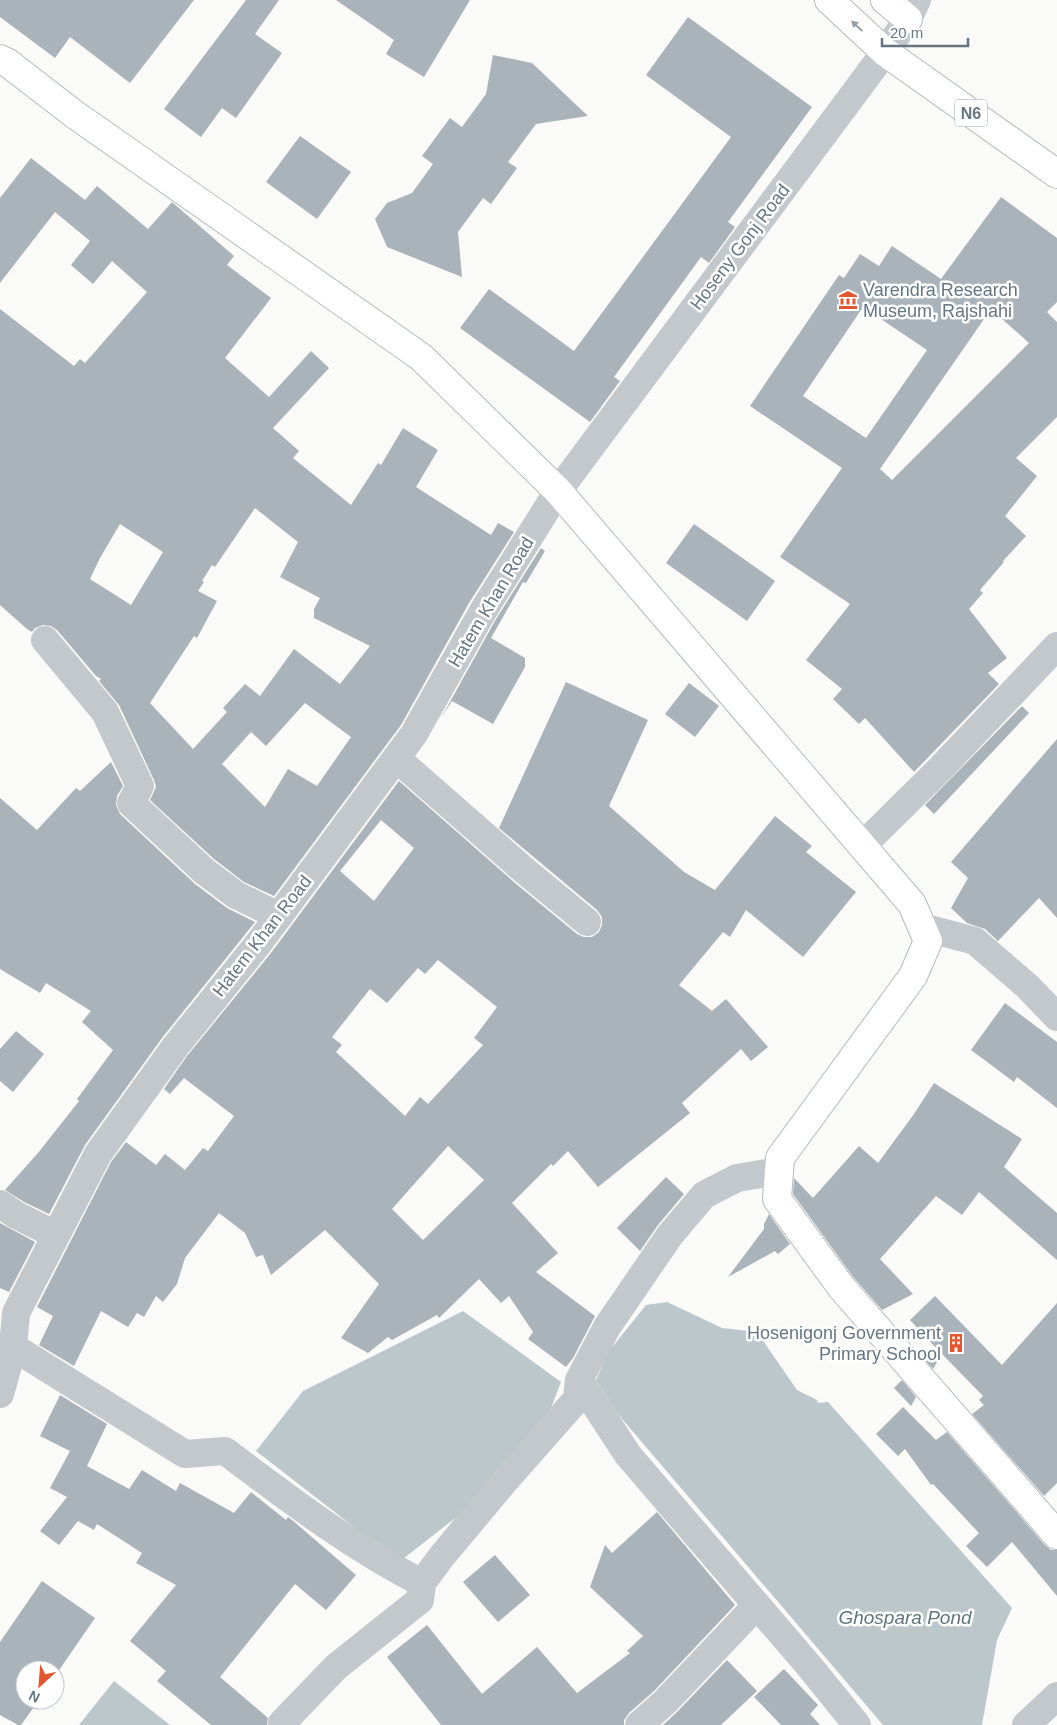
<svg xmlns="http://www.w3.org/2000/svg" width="1057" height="1725" font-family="Helvetica,sans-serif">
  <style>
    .water { fill: #bbc7cb }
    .building { fill: #aab3b9; fill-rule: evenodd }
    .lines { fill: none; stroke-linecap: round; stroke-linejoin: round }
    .major-casing { stroke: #b5babe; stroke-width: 30 }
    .highway-casing { stroke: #b4b9bd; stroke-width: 30 }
    .minor { stroke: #c3c8cc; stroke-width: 28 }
    .major { stroke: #fff; stroke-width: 28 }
    .highway { stroke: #fff; stroke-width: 28 }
    .oneway { fill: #939fa8 }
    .labels { text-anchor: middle; stroke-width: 5; stroke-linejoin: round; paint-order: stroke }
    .shield { fill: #fff; stroke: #939fa8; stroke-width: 1 }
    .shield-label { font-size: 16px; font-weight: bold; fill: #657683 }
    .street-label { font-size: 18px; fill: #657683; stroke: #fff }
    .poi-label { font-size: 18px; fill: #657683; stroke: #fff; text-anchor: start }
    .water-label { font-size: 19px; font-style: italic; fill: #60757c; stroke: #fff }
  </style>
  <rect width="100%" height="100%" fill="#fafaf8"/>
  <path class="water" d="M667,1302L722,1328L757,1332L797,1390L817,1400L818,1403L828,1402L1012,1608L997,1640L982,1725H883L617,1413L596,1380L609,1351L646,1305Z
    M463,1311L561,1382L541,1434L472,1505L399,1562L256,1451L303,1391Z
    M114,1681L170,1725H79Z"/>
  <path class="building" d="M0,0H194L130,83L70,37L55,58L0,17Z
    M246,0H279L255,34L282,53L236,118L222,108L201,137L164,109Z
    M336,0H470L424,77L386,54L394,40Z
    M688,17L812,107L728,222L735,227L709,263L701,257L614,377L620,381L590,422L460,328L489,289L574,351L731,137L646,75Z
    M493,55L532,63L588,116L536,124L508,162L517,168L491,204L483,198L458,232L462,277L387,247L375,219L387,203L412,193L433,164L422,156L450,118L462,127L486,94Z
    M300,136L351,172L317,219L266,182Z
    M31,158L85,200L97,186L148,229L172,202L234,256L227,265L271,298L225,358L269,397L311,351L329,368L273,428L299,451L293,458L351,505L378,463L381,465L403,428L438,450L416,487L491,535L498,523L514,532L469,603L401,725L274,896L244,882L214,859L150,800L156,787L154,780L119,705L99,681L101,679L96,676L57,630L51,626L43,625L35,628L32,632L27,629L0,605V309L74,366L80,359L85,363L147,292L112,261L93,284L71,265L90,241L55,212L0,283V198ZM255,508L298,542L280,577L320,598L314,609V618L370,646L340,684L294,649L260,696L245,684L223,708L227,712L193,749L150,703L194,636L197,638L217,601L198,591L204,582L202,581L212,565L215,567ZM120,524L163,552L131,605L90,579L100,558ZM305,703L351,737L317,786L288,769L265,807L222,764L251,732L266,746Z
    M1001,197L1057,238V302L1047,312L1057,322V417L1016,458L1037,476L1005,516L1026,536L1003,561L1004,562L980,590L983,593L969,609L1007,658L988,673L999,684L914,772L865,718L859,724L833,699L842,689L806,660L850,604L780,557L842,468L750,406L839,275L844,278L860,254L879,266L892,246L941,279ZM863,307L927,350L866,438L803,396ZM991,309L1029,343L892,480L880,469Z
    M694,524L775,581L747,621L666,563Z
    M541,548L545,551L526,583L523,582L491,638L525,658V667L493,724L452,701L441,718L496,619Z
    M566,682L648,720L609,806L684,872L715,890L775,816L812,846L806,852L856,892L803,957L746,910L730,937L723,932L679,985L712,1011L726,999L768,1047L751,1061L741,1049L682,1103L690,1113L598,1187L568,1151L553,1166L551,1164L512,1203L558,1253L536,1272L595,1316L573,1358L566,1367L528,1339L533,1332L509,1296L501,1303L479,1279L439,1318L437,1315L392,1340L388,1337L368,1353L341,1338L379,1284L325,1230L271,1275L263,1255L256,1257L245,1233L219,1213L185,1258L177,1284L163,1302L156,1296L144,1317L137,1313L128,1327L101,1311L74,1366L39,1345L53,1316L37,1307L111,1162L126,1142L156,1165L165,1154L185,1170L203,1148L208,1151L234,1116L184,1078L170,1094L164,1089L187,1056L271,953L399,781L515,883L577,934L584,937H592L599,932L602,925V917L597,910L499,828ZM381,820L414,848L374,901L340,871ZM438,960L497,1007L474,1038L483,1045L428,1104L420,1097L405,1116L336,1052L342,1045L332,1037L370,989L387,1003L418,968L425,974ZM448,1146L484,1180L423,1240L392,1209Z
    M689,683L719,706L695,737L665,714Z
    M1022,706L1029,713L934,814L925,805Z
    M1057,739V918L1039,898L998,941L985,929L967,923L951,908L968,878L951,862Z
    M111,762L123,786L117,796L116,805L120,814L195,884L227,908L255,922L162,1038L85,1145L49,1214L24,1202L5,1190L38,1153L79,1101L77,1099L113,1050L82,1022L91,1011L46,983L40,993L0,969V798L37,830L76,788L80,791Z
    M1005,1003L1057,1042V1108L1017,1077L1014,1082L971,1050Z
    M16,1031L44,1054L13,1092L0,1081V1049Z
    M934,1083L1022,1139L1004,1167L1057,1213V1260L979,1192L962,1215L936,1196L880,1259L913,1294L882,1310L854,1278L793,1194L794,1178L813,1198L859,1146L878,1163L914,1114Z
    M666,1177L684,1194L658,1225L640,1251L617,1228Z
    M769,1214L790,1244L778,1254L775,1251L728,1277L764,1229V1224Z
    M0,1223L35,1242L9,1292L0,1288Z
    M935,1296L1002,1365L1057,1303V1483L1044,1496L972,1414L984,1405L979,1400L983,1396L942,1354L933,1369L924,1359L936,1348L910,1320Z
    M902,1380L916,1397L911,1406L894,1388Z
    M60,1395L107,1424L87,1466L129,1489L142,1470L176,1491L180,1483L234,1513L251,1492L286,1520L288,1517L292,1520L356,1575L326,1610L295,1584L220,1677L268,1718L267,1725H211L157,1681L166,1671L130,1641L176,1585L136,1563L142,1553L97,1524L94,1530L78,1521L59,1545L40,1531L67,1497L50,1488L70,1451L40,1436Z
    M903,1407L936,1440L947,1432L1045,1545L1051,1550H1057V1596L1012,1542L987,1567L966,1546L979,1533L933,1484L931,1485L905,1449L898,1456L876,1434Z
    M657,1512L735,1605L654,1691L629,1713L624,1720V1725H441L387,1657L427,1625L482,1694L537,1647L577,1693L630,1653L627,1651L643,1636L590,1587L605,1545L612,1553Z
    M495,1555L530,1595L498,1622L463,1582Z
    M42,1581L95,1618L55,1676V1670H25V1700H39L21,1725H18L0,1715V1642Z
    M727,1660L757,1691L721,1725H663L676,1713Z
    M784,1669L818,1705L810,1714L820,1725H781L754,1697Z"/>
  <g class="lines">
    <g class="major-casing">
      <path id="major" d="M0,59L8,63L74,114L421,357L558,491L912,904L928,941L913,976L780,1158L777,1199L842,1288L1057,1535"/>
    </g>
    <g class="highway-casing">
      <path id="highway" d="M829,0L885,52L1057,174
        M885,0L908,19"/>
    </g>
    <path class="minor" d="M45,640L105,712L140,786L131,803L204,871L236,895L279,916
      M396,758L525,871L587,922
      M862,846L940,769L1057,646
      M922,927L975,941L1027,986L1057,1017
      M0,1204L16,1215L56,1235
      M13,1347L185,1454L225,1451C289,1499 350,1546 422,1583
      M579,1380L628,1455L810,1667L857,1725
      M0,1394L13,1347L16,1313L98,1154L175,1047L258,944L414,734L483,611L558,491L885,52L908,19L917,0
      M282,1723L336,1667L420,1600L422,1583L442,1556L503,1483L577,1399L579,1380L607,1327L670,1235L704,1195L737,1178L779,1171
      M639,1725L665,1702L757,1605
      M1026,1725L1057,1696"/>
    <use href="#major" class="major"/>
    <use href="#highway" class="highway"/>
  </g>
  <defs><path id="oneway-solid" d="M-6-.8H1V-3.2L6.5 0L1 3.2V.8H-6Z" transform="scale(1.25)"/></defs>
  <use class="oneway" href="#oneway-solid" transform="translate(857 26) rotate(-137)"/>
  <defs>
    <g id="museum-bare" transform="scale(1.5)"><path d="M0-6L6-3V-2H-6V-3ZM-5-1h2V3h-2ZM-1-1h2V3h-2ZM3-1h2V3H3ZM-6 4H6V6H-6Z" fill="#e4572e" stroke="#fff" stroke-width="2.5" paint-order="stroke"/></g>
    <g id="building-bare" transform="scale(1.5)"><path d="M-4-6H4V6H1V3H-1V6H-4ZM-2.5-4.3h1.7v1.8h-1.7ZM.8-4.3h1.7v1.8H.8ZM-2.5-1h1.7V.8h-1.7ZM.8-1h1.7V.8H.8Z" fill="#e4572e" stroke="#fff" stroke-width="2.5" paint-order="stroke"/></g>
  </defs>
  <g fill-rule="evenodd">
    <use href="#museum-bare" x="848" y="300"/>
    <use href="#building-bare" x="956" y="1343"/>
  </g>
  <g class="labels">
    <rect class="shield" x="955" y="99.5" width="32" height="27" rx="4"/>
    <g class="shield-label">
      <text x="971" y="119">N6</text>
    </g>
    <g class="street-label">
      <text transform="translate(740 247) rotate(-53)" y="6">Hoseny Gonj Road</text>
      <text transform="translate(491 602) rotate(-59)" y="6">Hatem Khan Road</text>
      <text transform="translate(262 936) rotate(-52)" y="6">Hatem Khan Road</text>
    </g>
    <g class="poi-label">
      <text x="863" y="296">Varendra Research<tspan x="863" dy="21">Museum, Rajshahi</tspan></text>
      <text x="941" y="1339" text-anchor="end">Hosenigonj Government<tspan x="941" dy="21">Primary School</tspan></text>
    </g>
    <g class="water-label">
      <text x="905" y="1624">Ghospara Pond</text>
    </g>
  </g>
  <g transform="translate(40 1685) rotate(206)"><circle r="24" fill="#ffffff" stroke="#c1c8cd"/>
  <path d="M0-4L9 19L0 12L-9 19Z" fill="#e4572e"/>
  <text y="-8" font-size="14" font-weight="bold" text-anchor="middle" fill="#657683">N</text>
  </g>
  <path d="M882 38v8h86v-8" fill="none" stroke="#657683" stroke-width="2.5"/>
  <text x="890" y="38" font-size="15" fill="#657683" stroke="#ffffff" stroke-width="4" paint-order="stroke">20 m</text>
</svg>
